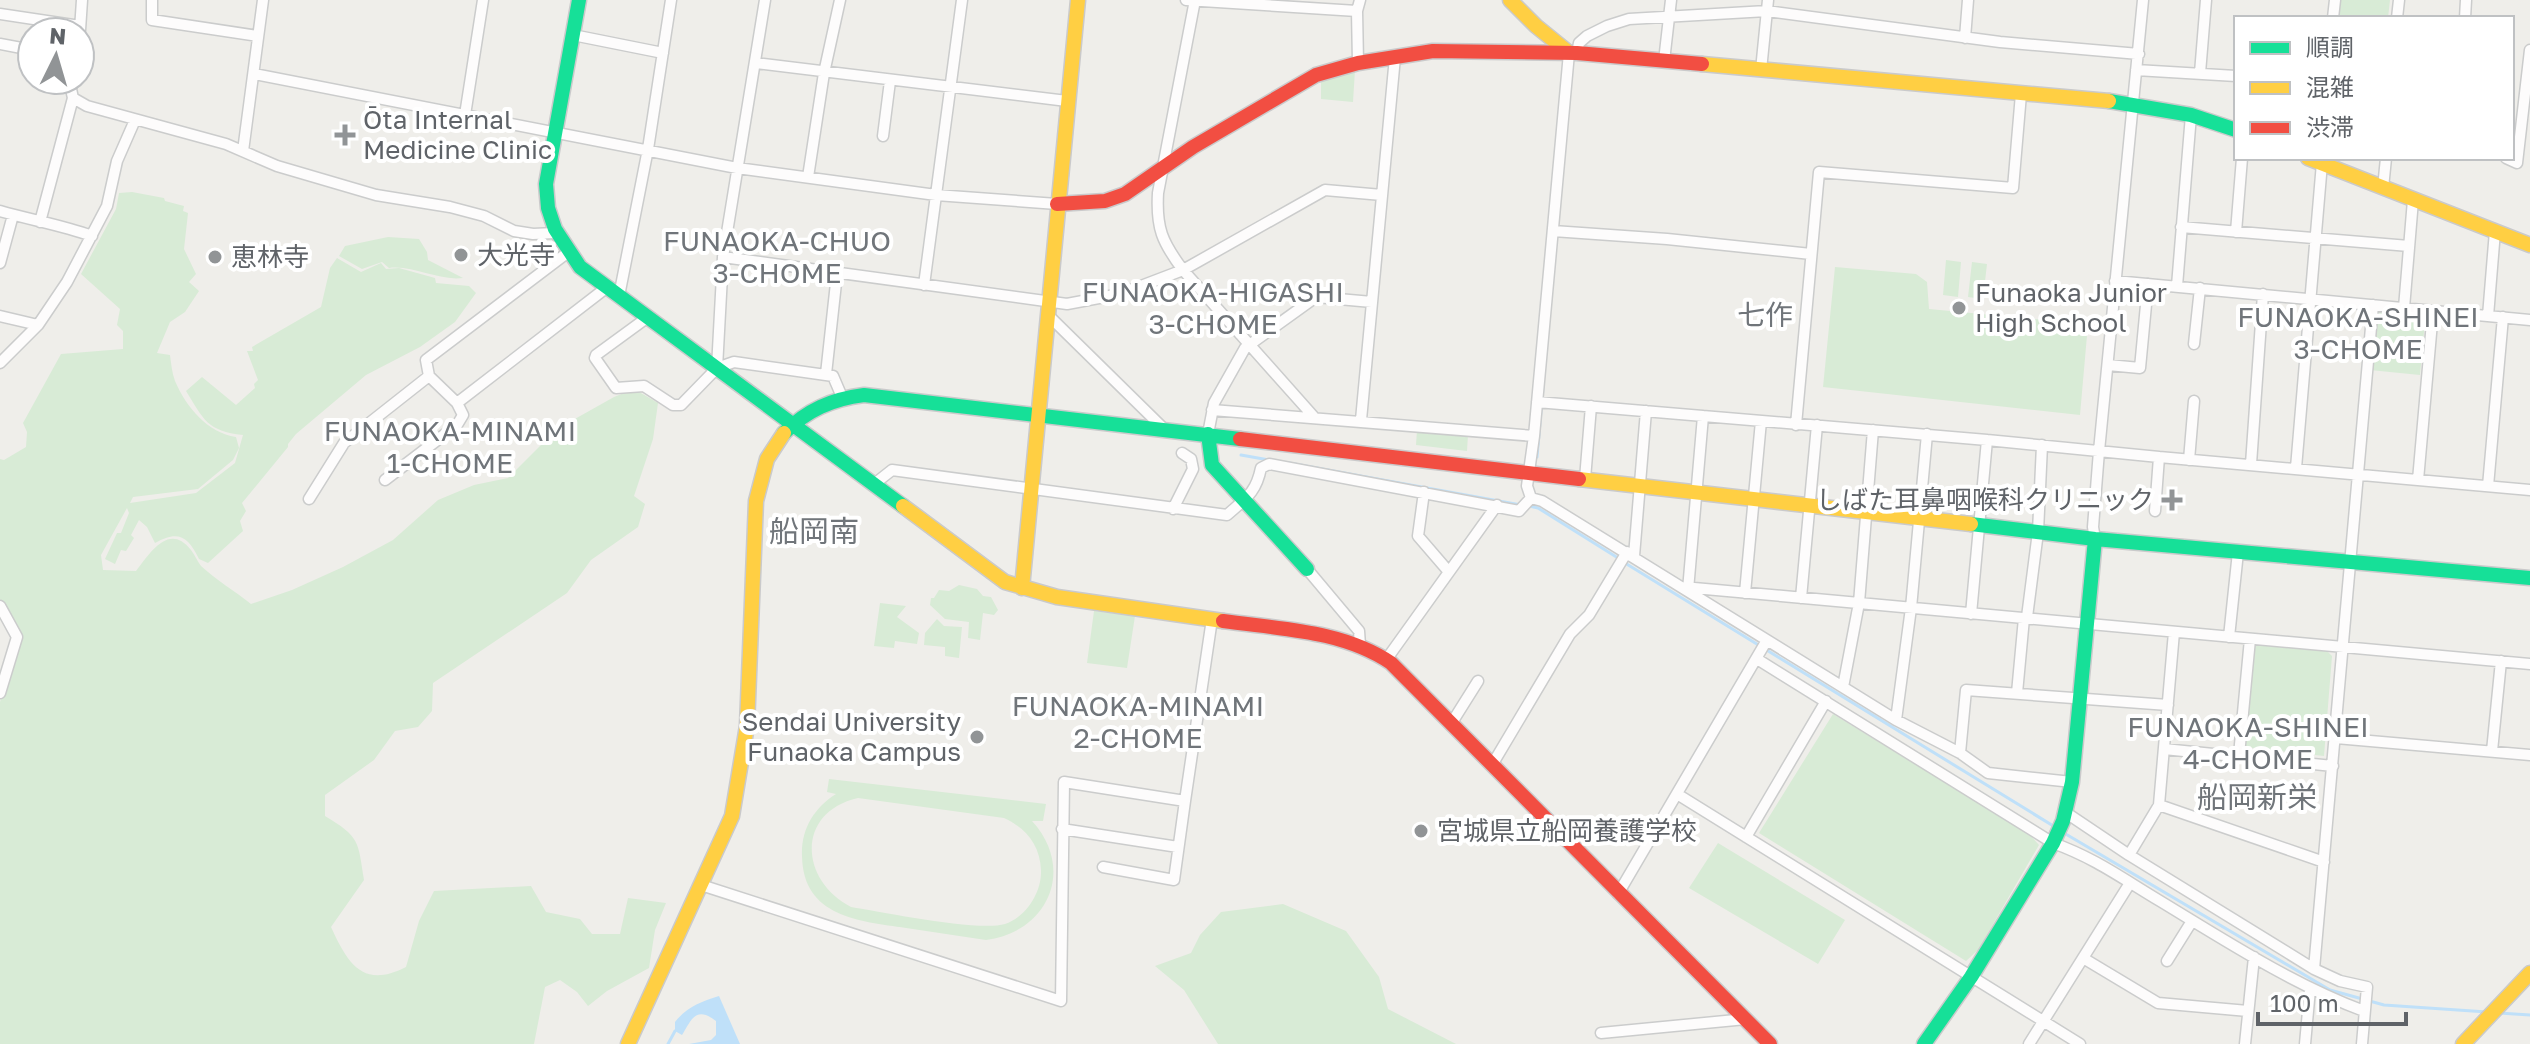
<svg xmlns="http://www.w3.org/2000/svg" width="2530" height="1044" font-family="'Golos Text','Noto Sans JP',sans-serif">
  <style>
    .green { fill: #d8ebd6; fill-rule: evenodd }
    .water { fill: #bfe0f9 }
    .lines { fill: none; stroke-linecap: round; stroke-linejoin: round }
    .stream { stroke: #bfe0f9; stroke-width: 3 }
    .street-casing { stroke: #cbcccc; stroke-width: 13 }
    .fast-casing { stroke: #cacacb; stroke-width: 17 }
    .slow-casing { stroke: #cacacb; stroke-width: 17 }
    .jam-casing { stroke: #cacacb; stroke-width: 17 }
    .street { stroke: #fdfcfc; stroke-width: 10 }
    .fast { stroke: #16e098; stroke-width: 14 }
    .slow { stroke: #ffcf43; stroke-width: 14 }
    .jam { stroke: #f24e42; stroke-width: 14 }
    .poi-dot { fill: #919496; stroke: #fff; stroke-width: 3 }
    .labels { text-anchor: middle; stroke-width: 8; stroke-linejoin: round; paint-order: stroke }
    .poi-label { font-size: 26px; fill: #5f6368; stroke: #fff; text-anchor: start }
    .neighbourhood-label { font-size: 28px; fill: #70757a; stroke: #fff }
    .quarter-label { font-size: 30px; fill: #70757a; stroke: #fff }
  </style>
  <rect width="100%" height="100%" fill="#efeeea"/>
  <path class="green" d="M2338,0H2390L2388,18H2337Z
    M1355,70L1353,102L1321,99V79Z
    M132,192L164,198L165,201L184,206L183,211L188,213L184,249L196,274L189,282L199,291L185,312L170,322L157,353L170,355C171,363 172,373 175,381C186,407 208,433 236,437L239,448L233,460L198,489L133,497L130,503L196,493L235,463L243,435C207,431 204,420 186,391L202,377L236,405L255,388L254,384L258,380L247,351H253L252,347L321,307L330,268L337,258L361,272L381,263L386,269L399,268L435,278L436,283L469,286L476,293L455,322L420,347L366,375L296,434L288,444V447L242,503L246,511L240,521L243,531L208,563L199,559C188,536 178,530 155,543L147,527L139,520L131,535L134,538L126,551L121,550L115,564L105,559L117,533H121L129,513L127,508L101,555L103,570L136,571C150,553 169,522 191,550C195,555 197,561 201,566C216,580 235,591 251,604L292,590L343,567L393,540L438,500L474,485L508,478L557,429L614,397L634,389L658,403L653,439L634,496L645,504L638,527L591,560L567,593L433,683L432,711L418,727L395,731L374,760L325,795V816C360,837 358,841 364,880L331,927C348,964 363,989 406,967L419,921L434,891L531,886L546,912L580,919L592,934H620L628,898L666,903L655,930L649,968L607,991L588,1006L577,992L560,980L545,987L534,1044H0V702L18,641L0,600V459L4,460L26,447L27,432L23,423L61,354L123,349V331L117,325L120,309L81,274L116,209L119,193Z
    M388,237L419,239L427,252L428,260L463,278C437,281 414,265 389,268L382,262L362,269L339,256L345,246Z
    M1946,260L1961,262L1958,297L1943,295Z
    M1972,262L1987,264L1983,299L1968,297Z
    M1835,267L1916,274L1927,282L1929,309L2088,324L2080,415L1823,387Z
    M2377,312L2422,315L2425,321L2420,375L2370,370Z
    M1417,430L1468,435L1467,451L1416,445Z
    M959,585L977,589L983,596L991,597L998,610L994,615L983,613L980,640L968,638L969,622L945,619L930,605L931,598H934L939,590L949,591Z
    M880,603L906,606L897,617L919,633L917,644L895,641L894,648L874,646Z
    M1094,611L1135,616L1127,668L1087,663Z
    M937,619L944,626L962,627L959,658L945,656V647L924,645L925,633Z
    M2259,644L2326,650L2332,656L2324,756L2243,747L2253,647Z
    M1833,714L2028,833L2039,845L1978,950L1966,961L1759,833Z
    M829,779L1046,804L1043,821H1032C1076,869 1048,932 986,940C959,936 933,932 906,928C859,921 803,917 802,856C801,829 814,808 836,794L827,792ZM858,798L1004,818C1026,828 1040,845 1041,870C1042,892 1026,917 1005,924C978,932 883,912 851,907C799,880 796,812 858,798Z
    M1718,843L1845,920L1818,964L1689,888Z
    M1283,904L1346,931L1379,977L1388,1009L1456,1044H1218L1184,990L1155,966L1191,953L1200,935L1221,912Z"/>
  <path class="water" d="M719,996L740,1044H689L711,1040L716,1035V1021C695,1005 691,1021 682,1035L675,1031V1022C687,1007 700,1002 719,996Z"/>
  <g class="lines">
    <path class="stream" d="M1241,455L1269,460
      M1537,457L1543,387
      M1289,463L1521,505
      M1529,506L1538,508L1618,558
      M1625,563L2055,827
      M2064,833L2330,990L2384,1005L2487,1012
      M2499,1013L2530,1015
      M668,1044L675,1031"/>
    <g class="street-casing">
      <path id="street" d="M152,0V20L258,36
        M1186,0L1357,11
        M1195,0L1158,193C1156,228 1162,242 1183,270L1314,417
        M0,14L80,26
        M2333,18L2335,0
        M2397,18L2399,0
        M2465,18L2466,0
        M80,30L82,0
        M573,35L663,53
        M1965,38L1968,0
        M0,44L32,50
        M1569,53L1534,436L1527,486L1531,498L1542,501L1896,720L1960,753L1988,773L2072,782
        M1577,53L1579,43L1587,36L1607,26L1629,19L1767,11L2000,42L2139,54
        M1664,61L1671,0
        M756,63L1067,101
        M1358,63L1357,11L1360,0
        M1761,70L1768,0
        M2136,70L2236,76
        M2200,73L2206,0
        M254,74L737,168L936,195L1057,204
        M73,80L71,89L73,98L87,106L226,144L277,166L376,195L450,207L484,216L514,231L533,234L555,233
        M465,115L483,0
        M883,136L890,81
        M243,151L263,0
        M2506,158L2517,163L2530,50
        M808,177L824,73L840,0
        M2383,188L2386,158
        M0,211C31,220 62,225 92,236
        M40,222L73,98
        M2181,227L2409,246
        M1553,231L1667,239L1811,254
        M2236,232L2242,158
        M723,257L1067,304L1120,294L1183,270L1325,190L1382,195
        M0,263L13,215
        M2115,281L2530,320
        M924,285L962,0
        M2177,286L2191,115
        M619,296L648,149L671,0
        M2404,308L2413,200
        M0,316L38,325
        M2488,316L2495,231
        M648,317L596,355L595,358L616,388L644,386L673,405H681L717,368L734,362L833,376L842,397
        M1050,317L1164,429
        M2194,344L2200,288
        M0,363L38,325L67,282L107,206L117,161L135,120
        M2108,365L2140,368L2148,284
        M717,368L723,257L765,0
        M826,374L837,274
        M1537,402L1987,440L2159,457L2155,511
        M457,403L429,376L426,360L567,253
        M1212,410L1534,436
        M1703,416L1688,590L1694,588L2530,664
        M1361,420L1395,57
        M1796,425L1819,172L2013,188L2021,94
        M1208,434L1214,403L1245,348L1316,297L1372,302
        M2159,457L2530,490
        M2189,460L2194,401
        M2251,464L2263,294
        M2296,468L2322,163
        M1585,479L1591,406
        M385,480L457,425L463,415L457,403L606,288
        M2418,480L2433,311
        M873,485L892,470L1227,515C1246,498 1256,493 1261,468L1269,464L1519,511L1531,498
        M2488,486L2503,317
        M1424,492L1418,536L1449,572
        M309,499L344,443L429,376
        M1173,509L1193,469L1191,459L1182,453
        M2095,539L2093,527L2099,451L2143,0
        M1634,556L1646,411
        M1307,569L1359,631L1360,645
        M1745,593L1761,421
        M1801,598L1817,425
        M0,606L17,637L0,693
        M1971,614L1987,440
        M2027,617L2038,532L2042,445
        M2229,637L2238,552
        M1757,659L2053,843C2095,858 2123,879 2160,901C2226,941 2292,984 2364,1011
        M1386,660L1497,505
        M1843,687L1859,603L1873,430
        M2017,693L2024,618
        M1896,720L1911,608L1927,434
        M1451,724L1478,681
        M2336,738L2530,755
        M2164,749L2333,766
        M2492,751L2501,661
        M1960,753L1966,690L2168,705
        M2239,755L2250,639
        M1492,765L1570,634L1589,615L1627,552
        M1677,794L2080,1044
        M2159,805L2324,862
        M2065,812L2129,855L2314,969L2340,981L2367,987L2362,1044
        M1062,829L1178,847
        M1746,837L1826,701
        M2129,855L2159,805L2174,632
        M1103,867L1174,880L1185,801
        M701,885L1061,1001L1064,782L1185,801L1212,619
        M1618,894L1767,640
        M2083,958L2158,1003L2248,1011
        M2167,961L2192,921
        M2314,969L2373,305
        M1601,1033L1746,1019
        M2029,1044L2130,883
        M2245,1044L2254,957
        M2305,1044L2310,989"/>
    </g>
    <g class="fast-casing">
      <path id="fast" d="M579,0L546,184L548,208L555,229L580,267L903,506
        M2109,101L2191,115L2236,130
        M784,433C807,410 832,399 864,395L1240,439
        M1208,434L1212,465L1307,569
        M1971,524L2095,539L2530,578
        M1924,1044L1971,977L2053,843L2063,821L2072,782L2095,539"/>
    </g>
    <g class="slow-casing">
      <path id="slow" d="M1510,0L1536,26L1568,52
        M1702,64L2109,101
        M2308,158L2530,245
        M1579,479L1971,524
        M903,506L1005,582L1057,597L1223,621
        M1022,588L1078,0
        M628,1044L732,816L747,726L756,501L767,459L784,433
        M2463,1044L2530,973"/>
    </g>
    <g class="jam-casing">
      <path id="jam" d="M1057,204L1105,201L1125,194L1193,147L1316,75L1358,63L1433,51L1577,53L1702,64
        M1240,439L1579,479
        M1223,621C1279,629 1342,630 1391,663L1770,1044"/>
    </g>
    <use href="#street" class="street"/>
    <use href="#fast" class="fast"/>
    <use href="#slow" class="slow"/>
    <use href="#jam" class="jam"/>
  </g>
  <g class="poi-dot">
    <path d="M341 123h8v8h8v8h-8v8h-8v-8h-8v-8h8z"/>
    <circle cx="461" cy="255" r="8"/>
    <circle cx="215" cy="257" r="8"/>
    <circle cx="1959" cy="308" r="8"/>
    <path d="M2168 488h8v8h8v8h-8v8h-8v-8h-8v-8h8z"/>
    <circle cx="977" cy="737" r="8"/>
    <circle cx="1421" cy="831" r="8"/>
  </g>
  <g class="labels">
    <g class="poi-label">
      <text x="363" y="129">Ōta Internal<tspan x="363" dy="30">Medicine Clinic</tspan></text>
      <text x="477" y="264">大光寺</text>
      <text x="231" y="266">恵林寺</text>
      <text x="1975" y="302">Funaoka Junior<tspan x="1975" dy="30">High School</tspan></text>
      <text x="2154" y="509" text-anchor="end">しばた耳鼻咽喉科クリニック</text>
      <text x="961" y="731" text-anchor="end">Sendai University<tspan x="961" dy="30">Funaoka Campus</tspan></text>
      <text x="1437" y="840">宮城県立船岡養護学校</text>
    </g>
    <g class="neighbourhood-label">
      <text x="777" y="251">FUNAOKA-CHUO<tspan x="777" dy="32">3-CHOME</tspan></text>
      <text x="1213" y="302">FUNAOKA-HIGASHI<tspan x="1213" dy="32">3-CHOME</tspan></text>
      <text x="1765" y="325">七作</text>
      <text x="2358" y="327">FUNAOKA-SHINEI<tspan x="2358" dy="32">3-CHOME</tspan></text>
      <text x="450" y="441">FUNAOKA-MINAMI<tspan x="450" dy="32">1-CHOME</tspan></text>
      <text x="1138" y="716">FUNAOKA-MINAMI<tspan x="1138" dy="32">2-CHOME</tspan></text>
      <text x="2248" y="737">FUNAOKA-SHINEI<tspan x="2248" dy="32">4-CHOME</tspan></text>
    </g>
    <g class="quarter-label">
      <text x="814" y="542">船岡南</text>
      <text x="2257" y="808">船岡新栄</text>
    </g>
  </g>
  <rect x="2234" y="16" width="280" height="144" fill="#ffffff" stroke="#bfc1c3" stroke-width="2"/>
  <rect x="2250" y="42" width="40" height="12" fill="#16e098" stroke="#bfc1c3" stroke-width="2"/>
  <text x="2306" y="56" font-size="24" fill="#5f6368">順調</text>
  <rect x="2250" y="82" width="40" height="12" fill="#ffcf43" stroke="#bfc1c3" stroke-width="2"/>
  <text x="2306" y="96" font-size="24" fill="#5f6368">混雑</text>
  <rect x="2250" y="122" width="40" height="12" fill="#f24e42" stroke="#bfc1c3" stroke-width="2"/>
  <text x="2306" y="136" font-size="24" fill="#5f6368">渋滞</text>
  <g transform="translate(56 56) rotate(5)"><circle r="38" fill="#ffffff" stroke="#bfc1c3" stroke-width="2"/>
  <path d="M0-6L14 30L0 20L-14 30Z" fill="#919496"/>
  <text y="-12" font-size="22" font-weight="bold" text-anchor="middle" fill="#5f6368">N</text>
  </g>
  <path d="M2258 1012v12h148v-12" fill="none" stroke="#5f6368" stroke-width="4"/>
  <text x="2270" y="1012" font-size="24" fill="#5f6368" stroke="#ffffff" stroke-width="6" paint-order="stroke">100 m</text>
</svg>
